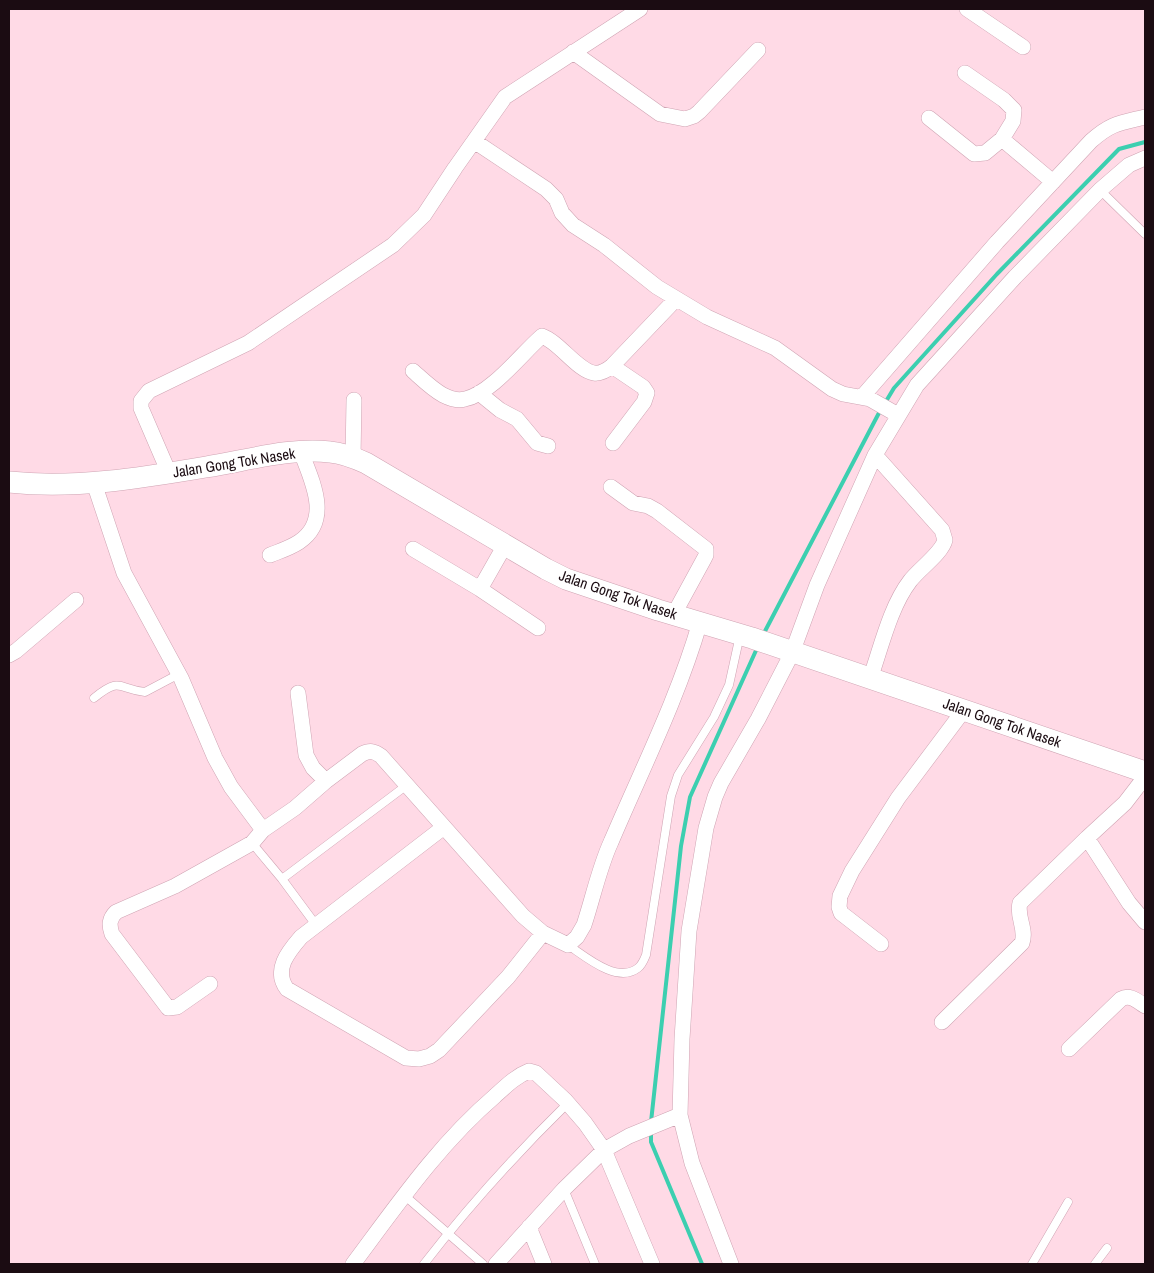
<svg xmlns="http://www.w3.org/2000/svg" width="1154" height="1273" font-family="'Archivo Narrow',sans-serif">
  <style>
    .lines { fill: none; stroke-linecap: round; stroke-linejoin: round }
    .stream { stroke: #3ccfb0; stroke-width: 4 }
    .service-casing { stroke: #cfa4b3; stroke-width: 9 }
    .minor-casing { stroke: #cfa4b3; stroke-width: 16 }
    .secondary-casing { stroke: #cfa4b3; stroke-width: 22 }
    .service { stroke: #fff; stroke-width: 8 }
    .minor { stroke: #fff; stroke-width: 15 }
    .secondary { stroke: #fff; stroke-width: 21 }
    .labels { text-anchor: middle; stroke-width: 4; stroke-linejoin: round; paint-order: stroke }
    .street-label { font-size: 15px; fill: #1b0c12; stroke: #fff }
  </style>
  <rect width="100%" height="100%" fill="#ffdae6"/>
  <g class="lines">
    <path class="stream" d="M885,403L894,388L997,274L1119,149L1145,142
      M763,635L881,409
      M651,1122L681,846L690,797L758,646
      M651,1132V1142L702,1264"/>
    <g class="service-casing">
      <path id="service" d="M1100,190L1145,234
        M94,698C121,676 118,689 145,692L179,674
        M252,843L282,879L316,925
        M282,879L407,785
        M568,945C586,957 617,984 638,968C642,965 644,960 646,955L671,796L678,775L714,717L729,685L740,635
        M564,1189L595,1264
        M404,1195L483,1264
        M424,1264C468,1207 516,1154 568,1103
        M1032,1264L1068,1202
        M1095,1264L1107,1248"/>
    </g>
    <g class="minor-casing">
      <path id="minor" d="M967,9L1023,47
        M573,52L660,114L685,119L694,116L699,112L758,50
        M965,73L1004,100L1014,110L1013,121L1002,139
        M929,118L974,154L985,153L1002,139L1053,182
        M474,141L546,189L556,199L562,213L573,225L604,245L657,287L707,317L775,348L832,389L843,394L870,399L898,415
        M612,366L643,387L647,393L644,402L613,443
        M413,371C422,379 432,389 443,395C449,398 458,401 465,399C491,394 523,352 542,336C559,342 578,371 594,373C601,374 607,370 612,366L676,299
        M479,393L500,410L517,419L537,443L548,446
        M862,397L997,242L1091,141C1111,123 1120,123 1145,117
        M353,458L354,400
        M169,473L141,408V401L149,391L248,343L393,245L424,215L455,168L505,97L640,9
        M94,483L124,573L181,678L215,758L231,787L263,830
        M611,487L633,503L648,506L657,511L706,549V555L704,559L674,614
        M505,545L480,589L538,628
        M413,549L480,589
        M270,555C280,551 290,548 299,542C332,520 312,481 301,452
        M9,655L16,651L76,600
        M870,679C881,648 890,607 910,581C919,569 942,553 945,540L942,530L875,455
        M298,693L306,755L313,768L326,781
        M1145,777L1125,803L1087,838L1129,903L1145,922
        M444,827L301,937C288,952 273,970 287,989L406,1058L419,1059L430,1056L439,1050L508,977L543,933
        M881,944L841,913L839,907L840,896L852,871L898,798L964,710
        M210,984L177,1007L168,1008L112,934C109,925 109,919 116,912L175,886L252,843L263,830L295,808L326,781L362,754C370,750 374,751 381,756L523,916L543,933L568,945L577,937L584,925C593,898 599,868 611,842C642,769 678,698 700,622
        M942,1022L1022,943C1027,929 1016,916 1020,903L1087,838
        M1069,1049L1121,999C1130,994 1137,1001 1145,1006
        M529,1227L544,1264
        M353,1264C397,1205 439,1144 495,1096C506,1086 516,1076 529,1071L536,1073L565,1100L585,1123L604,1150L652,1264
        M496,1264L564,1189L604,1150L629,1136L680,1115
        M731,1264L692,1163L680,1115L682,1039L689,931L706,828L715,797L721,783L758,719L792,653L817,585L875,455L917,385L1015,277L1100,190L1129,165L1145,158"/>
    </g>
    <g class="secondary-casing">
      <path id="secondary" d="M9,482C75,489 141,478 206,467C245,461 291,447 330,452C343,453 355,458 366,463L546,569L566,579L658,610L752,638L1145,772"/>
    </g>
    <use href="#service" class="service"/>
    <use href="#minor" class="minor"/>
    <use href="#secondary" class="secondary"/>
  </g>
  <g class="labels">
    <g class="street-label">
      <text transform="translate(234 463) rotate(-9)" y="5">Jalan Gong Tok Nasek</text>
      <text transform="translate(618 595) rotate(19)" y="5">Jalan Gong Tok Nasek</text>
      <text transform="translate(1002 723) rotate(19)" y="5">Jalan Gong Tok Nasek</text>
    </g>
  </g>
  <rect width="1154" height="1273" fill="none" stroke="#1b0c12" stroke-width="20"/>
</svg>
